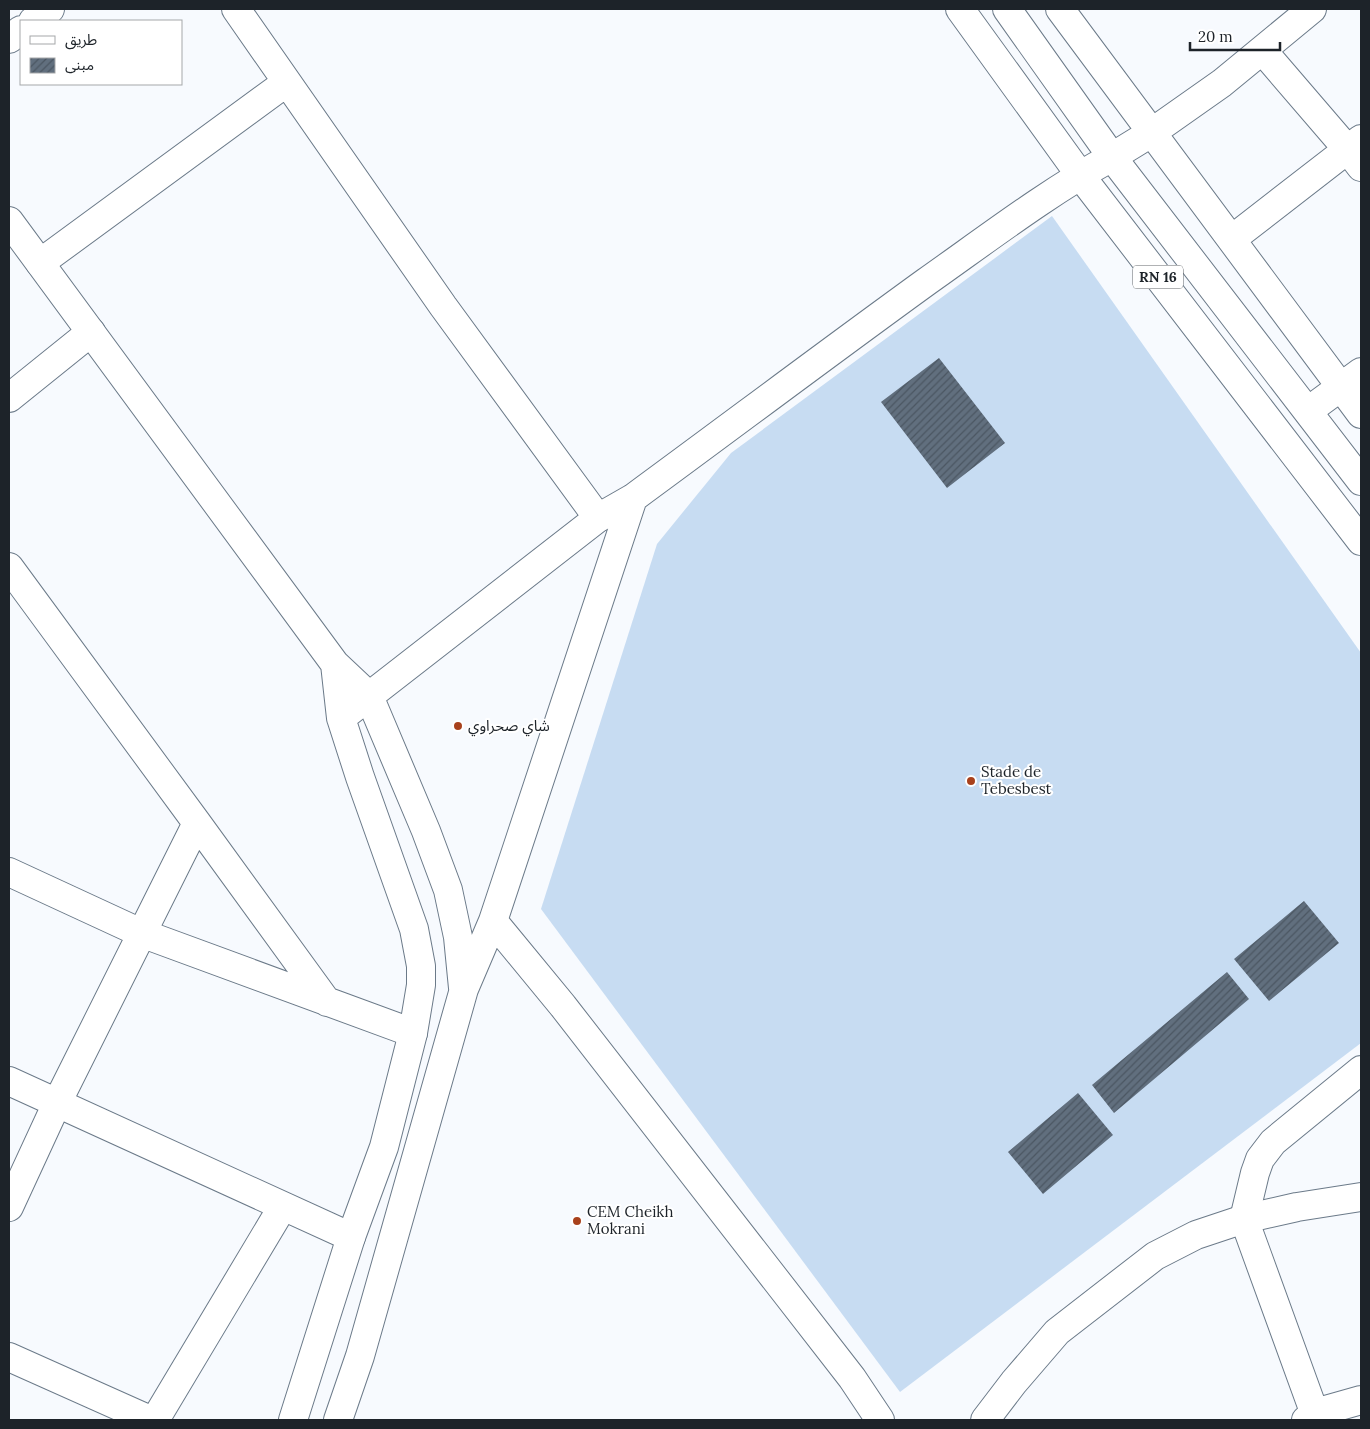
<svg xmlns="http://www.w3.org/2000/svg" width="1370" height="1429" font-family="Lora,'Noto Sans Arabic',serif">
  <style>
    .pitch { fill: #c7dcf2 }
    .building { fill: url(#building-hatch) }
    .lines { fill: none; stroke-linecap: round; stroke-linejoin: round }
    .minor-casing { stroke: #6b7a89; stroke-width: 30 }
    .tertiary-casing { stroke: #6b7a89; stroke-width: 30 }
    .primary-casing { stroke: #6b7a89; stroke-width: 30 }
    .minor { stroke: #fff; stroke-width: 28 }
    .tertiary { stroke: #fff; stroke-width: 28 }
    .primary { stroke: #fff; stroke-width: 28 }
    .poi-dot { fill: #a8411c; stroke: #fff; stroke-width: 2 }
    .labels { text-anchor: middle; stroke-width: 4; stroke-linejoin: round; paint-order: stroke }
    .shield { fill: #fff; stroke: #616569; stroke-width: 1 }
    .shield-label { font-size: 14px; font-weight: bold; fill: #1d2329 }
    .poi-label { font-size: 15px; fill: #1d2329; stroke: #fff; text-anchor: start }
  </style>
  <defs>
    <pattern id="building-hatch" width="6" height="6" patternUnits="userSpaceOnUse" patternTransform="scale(1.25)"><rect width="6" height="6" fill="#616f7e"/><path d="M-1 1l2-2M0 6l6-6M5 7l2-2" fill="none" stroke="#4b5662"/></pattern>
  </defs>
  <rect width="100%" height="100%" fill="#f7fafe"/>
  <path class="pitch" d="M1052,216L1361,653V1043L900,1392L541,909L657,544L731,453Z"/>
  <path class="building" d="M939,358L1005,443L947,488L881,402Z
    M1304,901L1339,943L1269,1001L1234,959Z
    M1227,972L1249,999L1114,1113L1092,1085Z
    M1078,1093L1113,1135L1043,1194L1008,1152Z"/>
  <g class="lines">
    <g class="minor-casing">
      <path id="minor" d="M236,9L443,306L598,518
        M1060,9L1361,414
        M33,21L50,9
        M9,39L21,30
        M1263,51L1348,150L1361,167
        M1112,157L1151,133L1222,83L1312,9
        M1232,239L1361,139
        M40,263L287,82
        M9,398L91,332
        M1308,411L1361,372
        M9,567L197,823L327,1002
        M9,872L141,933L413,1033
        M9,1081L351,1237
        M9,1207L57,1103L197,823
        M9,1357L150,1420
        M155,1420L283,1206
        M1306,1420L1315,1413L1361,1400
        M1317,1420L1244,1219L1255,1173L1260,1159L1273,1142L1361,1070"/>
    </g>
    <g class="tertiary-casing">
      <path id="tertiary" d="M9,221L335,664L369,696L426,831L448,890L458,937L463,988
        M341,718L598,518L633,498C731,426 828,353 926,282C987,239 1047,193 1112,157
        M493,921L563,1006L852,1378L880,1420
        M293,1420L351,1237L384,1147L413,1033L421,985V966L414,929L360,777L341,718L335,664
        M338,1420L360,1356L464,989L493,921L633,498
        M985,1420L1014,1382L1057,1332L1155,1256L1196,1235L1244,1219L1297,1207L1361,1197"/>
    </g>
    <g class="primary-casing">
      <path id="primary" d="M960,9L1080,175L1361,541
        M1007,9L1112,157L1361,481"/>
    </g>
    <use href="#minor" class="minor"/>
    <use href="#tertiary" class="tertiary"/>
    <use href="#primary" class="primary"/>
  </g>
  <g class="poi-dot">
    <circle cx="458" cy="726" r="5"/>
    <circle cx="971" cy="781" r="5"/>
    <circle cx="577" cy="1221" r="5"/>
  </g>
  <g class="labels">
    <rect class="shield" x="1133" y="265.5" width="50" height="23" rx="4"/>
    <g class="shield-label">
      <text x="1158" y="282">RN 16</text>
    </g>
    <g class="poi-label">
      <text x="468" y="731">شاي صحراوي</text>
      <text x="981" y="777">Stade de<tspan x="981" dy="17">Tebesbest</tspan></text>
      <text x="587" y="1217">CEM Cheikh<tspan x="587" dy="17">Mokrani</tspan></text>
    </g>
  </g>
  <rect width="1370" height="1429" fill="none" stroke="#1d2329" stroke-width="20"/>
  <rect x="20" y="20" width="162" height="65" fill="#ffffff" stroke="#a5a7a9"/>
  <rect x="30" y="36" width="25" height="8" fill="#ffffff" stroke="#a5a7a9"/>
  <text x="65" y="45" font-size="15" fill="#1d2329">طريق</text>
  <rect x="30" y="58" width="25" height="15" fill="url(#building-hatch)" stroke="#a5a7a9"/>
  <text x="65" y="70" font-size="15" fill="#1d2329">مبنى</text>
  <path d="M1190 42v8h90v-8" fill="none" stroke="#1d2329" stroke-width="2.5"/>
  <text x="1198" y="42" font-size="15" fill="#1d2329" stroke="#ffffff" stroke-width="4" paint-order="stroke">20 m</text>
</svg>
